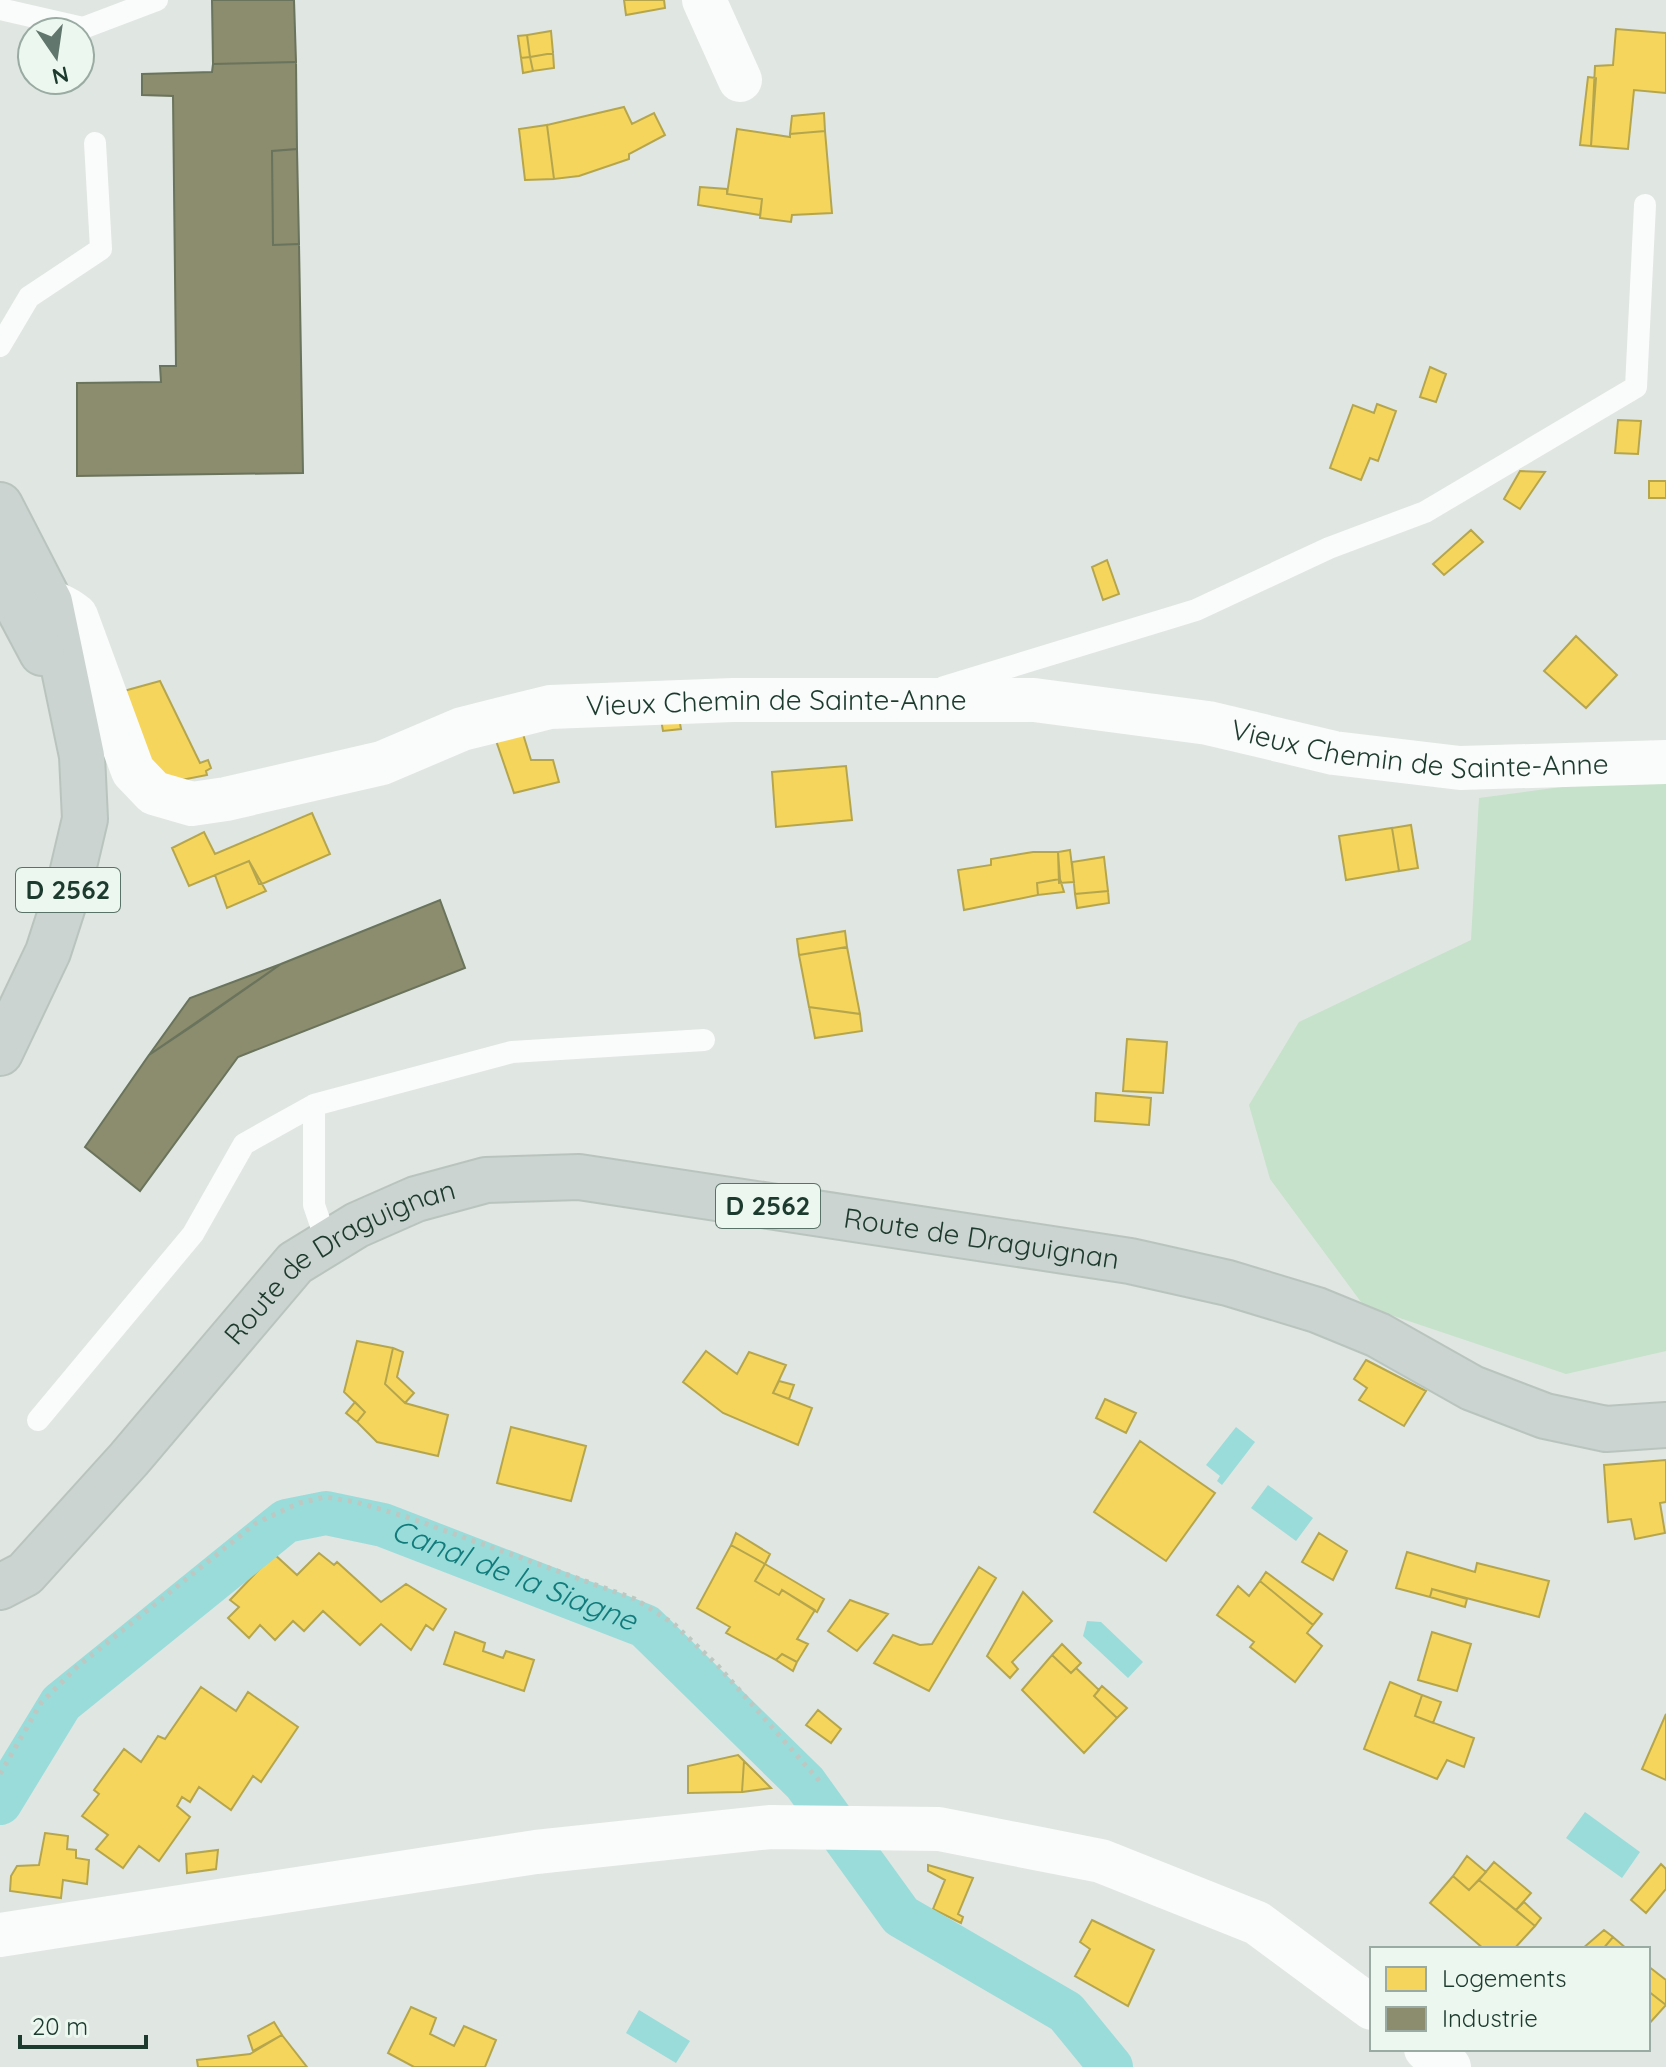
<svg xmlns="http://www.w3.org/2000/svg" width="1666" height="2067" font-family="Quicksand,sans-serif">
  <style>
    .green { fill: #c6e2ca }
    .water { fill: #9adcda }
    .homes { fill: #f6d55c; stroke: #b5a64e; stroke-width: 2 }
    .industry { fill: #8c8c6e; stroke: #6a735b; stroke-width: 2 }
    .lines { fill: none; stroke-linecap: round; stroke-linejoin: round }
    .canal { stroke: #9adcda; stroke-width: 44 }
    .primary-casing { stroke: #bac4bf; stroke-width: 48 }
    .path { stroke: #bdc8c3; stroke-width: 5; stroke-dasharray: 4 6; stroke-linecap: butt }
    .service { stroke: #fafbfb; stroke-width: 22 }
    .minor { stroke: #fafbfb; stroke-width: 44 }
    .primary { stroke: #cbd4d0; stroke-width: 44 }
    .labels { text-anchor: middle; stroke-width: 8; stroke-linejoin: round; paint-order: stroke }
    .shield { fill: #ecf7f0; stroke: #5a7368; stroke-width: 2 }
    .shield-label { font-size: 26px; font-weight: bold; fill: #1c3a2e }
    .street-label { font-size: 28px; fill: #1c3a2e; stroke: #ecf7f0 }
    .water-label { font-size: 30px; font-style: italic; fill: #117b7c; stroke: #ecf7f0 }
  </style>
  <rect width="100%" height="100%" fill="#e0e6e2"/>
  <path class="green" d="M1666,773V1351L1566,1374L1364,1306L1270,1179L1249,1105L1299,1022L1471,940L1479,798Z"/>
  <path class="water" d="M1236,1427L1255,1442L1222,1485L1217,1481L1220,1476L1206,1465Z
    M1268,1485L1313,1518L1296,1541L1251,1508Z
    M1087,1621L1101,1622L1143,1662L1128,1678L1083,1636Z
    M1585,1812L1640,1852L1622,1878L1566,1838Z
    M639,2010L690,2041L676,2063L626,2033Z"/>
  <path class="homes" d="M624,0H664L665,8L626,15Z
    M1616,29L1666,33V93L1634,90L1628,149L1591,146L1595,66L1613,65Z
    M551,31L553,53L530,57L527,35Z
    M527,35L530,57L521,58L518,36Z
    M553,53L554,68L533,71L530,57Z
    M530,57L533,71L523,73L521,58Z
    M1588,77L1596,78L1591,146L1580,145Z
    M624,107L632,124L654,113L665,135L629,154V159L579,176L554,179L547,125Z
    M824,113L825,131L790,134L792,116Z
    M547,125L554,179L525,180L519,129Z
    M737,129L790,137V134L825,131L832,213L792,215L791,222L760,218L762,199L727,194Z
    M700,187L727,189V194L762,199L760,215L698,205Z
    M1430,367L1446,374L1436,402L1420,397Z
    M1377,404L1396,411L1378,461L1370,458L1361,480L1330,468L1353,405L1374,413Z
    M1618,420L1641,421L1638,454L1615,453Z
    M1520,471L1545,472L1520,509L1504,499Z
    M1649,481H1666V498H1649Z
    M1471,530L1483,542L1444,575L1433,564Z
    M1107,560L1119,594L1103,600L1092,567Z
    M1576,636L1617,675L1586,708L1544,671Z
    M160,681L200,763L208,760L211,768L206,771L207,775L171,782L145,773L113,694Z
    M678,712L681,729L663,731L660,714Z
    M519,721L531,760H553L559,782L514,793L491,726Z
    M846,766L852,820L776,827L772,772Z
    M312,813L330,854L262,884H259L249,861L189,886L172,848L204,832L215,854Z
    M1411,825L1418,868L1399,871L1392,828Z
    M1392,828L1399,871L1346,880L1339,836Z
    M1070,850L1074,882L1059,883L1058,852Z
    M1033,852H1058L1060,879L1037,883L1038,895L964,910L958,870L991,865V859Z
    M1104,857L1108,891L1075,894L1072,862Z
    M249,861L266,891L227,908L215,875Z
    M1060,879L1064,892L1038,895L1037,883Z
    M1108,891L1109,903L1077,908L1075,894Z
    M845,931L847,947L799,955L797,939Z
    M847,947L860,1014L809,1007L799,955Z
    M809,1007L860,1014L862,1031L815,1038Z
    M1127,1039L1167,1042L1163,1093L1123,1091Z
    M1096,1093L1151,1098L1149,1125L1095,1121Z
    M357,1341L393,1348L385,1384L405,1403L448,1415L438,1456L377,1442L357,1422L365,1412L344,1392Z
    M393,1348L403,1352L397,1377L414,1393L405,1403L385,1384Z
    M706,1351L737,1374L749,1352L786,1365L773,1393L812,1408L798,1445L723,1413L683,1382Z
    M1366,1360L1426,1391L1404,1426L1359,1400L1367,1388L1354,1379Z
    M779,1381L794,1385L789,1399L773,1393Z
    M1105,1399L1136,1413L1126,1433L1096,1418Z
    M355,1402L365,1412L357,1422L346,1413Z
    M511,1427L586,1446L571,1501L497,1483Z
    M1140,1441L1215,1493L1166,1561L1094,1512Z
    M1666,1460V1502L1660,1503L1665,1533L1635,1539L1631,1519L1608,1522L1604,1465Z
    M736,1533L770,1554L765,1564L731,1545Z
    M1319,1533L1347,1551L1333,1580L1302,1562Z
    M731,1545L765,1564L755,1581L779,1595L782,1590L815,1610L797,1639L808,1644L797,1662L782,1654L776,1660L726,1633L730,1627L697,1608Z
    M1407,1552L1475,1572L1477,1563L1549,1581L1539,1617L1432,1589L1430,1597L1396,1588Z
    M319,1553L334,1565L337,1562L381,1602L406,1584L446,1609L433,1630L426,1625L411,1650L381,1624L360,1645L323,1611L304,1631L293,1621L275,1640L260,1625L249,1638L228,1618L239,1607L230,1600L274,1554L297,1575Z
    M765,1564L824,1599L817,1612L782,1590L779,1595L755,1581Z
    M979,1567L996,1578L929,1691L874,1663L893,1635L920,1645L932,1644Z
    M1266,1572L1322,1614L1313,1625L1260,1581Z
    M1260,1581L1313,1625L1307,1633L1322,1646L1295,1682L1250,1647L1254,1642L1217,1615L1238,1586L1249,1596Z
    M1432,1589L1467,1599L1465,1607L1430,1597Z
    M1023,1592L1052,1621L1012,1662L1018,1669L1010,1678L987,1656Z
    M850,1600L888,1614L857,1651L828,1631Z
    M455,1632L485,1643L483,1651L503,1658L506,1651L534,1660L524,1691L444,1664Z
    M1432,1632L1471,1644L1457,1691L1418,1680Z
    M1062,1644L1081,1663L1071,1673L1052,1655Z
    M782,1654L797,1662L793,1671L776,1660Z
    M1052,1655L1071,1673L1076,1668L1099,1690L1094,1696L1117,1718L1084,1753L1022,1690Z
    M1390,1682L1422,1695L1415,1716L1474,1738L1464,1767L1447,1760L1437,1779L1364,1749Z
    M1102,1686L1127,1708L1117,1718L1094,1696Z
    M201,1687L236,1711L248,1692L298,1727L261,1782L253,1776L231,1810L199,1787L190,1802L182,1797L177,1806L190,1817L159,1861L139,1846L123,1868L96,1849L108,1835L82,1816L99,1794L94,1790L124,1749L141,1762L158,1736L165,1739Z
    M1422,1695L1441,1702L1433,1723L1415,1716Z
    M818,1710L841,1729L831,1743L806,1725Z
    M1666,1714V1780L1642,1769Z
    M738,1755L744,1761L742,1792L688,1793V1766Z
    M744,1761L771,1788L742,1792Z
    M45,1833L68,1836L67,1849L76,1850V1858L89,1860L87,1884L63,1880L61,1898L10,1891L11,1876L17,1866L39,1865Z
    M218,1850L216,1869L187,1873L186,1854Z
    M1467,1856L1486,1872L1469,1890L1453,1876Z
    M1494,1862L1531,1893L1516,1910L1479,1880Z
    M1661,1864L1666,1869V1889L1646,1913L1631,1900Z
    M928,1865L973,1878L958,1914L963,1917L961,1923L933,1909L945,1880L928,1871Z
    M1453,1876L1469,1890L1479,1880L1535,1926L1514,1949H1484L1430,1903Z
    M1524,1902L1541,1918L1535,1926L1516,1910Z
    M1092,1920L1154,1950L1128,2006L1075,1976L1090,1949L1080,1942Z
    M1604,1930L1613,1937L1603,1949H1582Z
    M1613,1937L1627,1949H1603Z
    M1648,1966L1666,1980V2005L1648,1991Z
    M1648,1991L1666,2005L1648,2025Z
    M411,2007L436,2018L430,2034L454,2046L464,2026L496,2040L485,2067H414L388,2053Z
    M274,2022L282,2035L253,2051L248,2036Z
    M282,2035L307,2067H198L197,2060L250,2054Z"/>
  <path class="industry" d="M212,0H294L296,62L213,64Z
    M296,62L297,149L272,151L273,245L299,244L303,473L77,476V383L161,382L160,366H176L173,96L142,95V74L212,72L213,64Z
    M297,149L299,244L273,245L272,151Z
    M440,900L465,968L238,1057L140,1191L85,1147L149,1055L281,964Z
    M281,964L194,1025L149,1055L190,998Z"/>
  <g class="lines">
    <path class="canal" id="s1" d="M0,1803L61,1703L286,1521L326,1513L383,1525L645,1626L805,1783L901,1916L1066,2012L1111,2067"/>
    <g class="primary-casing">
      <g id="primary">
        <path d="M0,505L50,602L82,756L85,819L69,887L48,952L0,1053"/>
        <path d="M0,574L42,653"/>
        <path id="s3" d="M0,1587L25,1574L129,1459L295,1263L357,1225L416,1199L486,1180L579,1177L1130,1261L1228,1283L1317,1310L1378,1335L1472,1388L1545,1416L1606,1429L1666,1425"/>
      </g>
    </g>
    <path class="path" d="M0,1774L41,1703L77,1667L256,1523L299,1503L325,1497L356,1502L410,1518L635,1599L674,1624L718,1666L822,1784"/>
    <path class="service" d="M0,9L83,28L157,0
      M0,346L29,297L101,249L95,143
      M944,687L1196,610L1329,548L1425,512L1636,387L1645,205
      M327,1243L314,1205V1105L512,1052L704,1040
      M38,1420L193,1234L244,1144L314,1105"/>
    <g class="minor">
      <path d="M704,0L740,80"/>
      <path id="s2" d="M22,607C43,597 59,602 76,616L133,771L154,793L192,804L226,799L382,763L462,729L550,707L733,700H1034L1208,723L1334,753L1460,768L1666,762"/>
      <path d="M0,1935L536,1852L771,1827L939,1829L1101,1861L1257,1923L1372,2008"/>
      <path d="M1426,2049L1449,2067"/>
    </g>
    <use href="#primary" class="primary"/>
  </g>
  <g class="labels">
    <g class="shield">
      <rect x="16" y="868" width="104" height="44" rx="6"/>
      <rect x="716" y="1184" width="104" height="44" rx="6"/>
    </g>
    <g class="shield-label">
      <text x="68" y="899">D 2562</text>
      <text x="768" y="1215">D 2562</text>
    </g>
    <g class="street-label">
      <text dy="10" stroke="none"><textPath href="#s2" startOffset="892">Vieux Chemin de Sainte-Anne</textPath></text>
      <text dy="10" stroke="none"><textPath href="#s2" startOffset="1540">Vieux Chemin de Sainte-Anne</textPath></text>
      <text dy="10" stroke="none"><textPath href="#s3" startOffset="1150">Route de Draguignan</textPath></text>
      <text dy="10" stroke="none"><textPath href="#s3" startOffset="478">Route de Draguignan</textPath></text>
    </g>
    <g class="water-label">
      <text dy="10" stroke="none"><textPath href="#s1" startOffset="646">Canal de la Siagne</textPath></text>
    </g>
  </g>
  <rect x="1370" y="1947" width="280" height="104" fill="#ecf7f0" stroke="#99aba2" stroke-width="2"/>
  <rect x="1386" y="1967" width="40" height="24" fill="#f6d55c" stroke="#99aba2" stroke-width="2"/>
  <text x="1442" y="1987" font-size="24" fill="#1c3a2e">Logements</text>
  <rect x="1386" y="2007" width="40" height="24" fill="#8c8c6e" stroke="#99aba2" stroke-width="2"/>
  <text x="1442" y="2027" font-size="24" fill="#1c3a2e">Industrie</text>
  <g transform="translate(56 56) rotate(167)"><circle r="38" fill="#ecf7f0" stroke="#99aba2" stroke-width="2"/>
  <path d="M0-6L14 30L0 20L-14 30Z" fill="#61766d"/>
  <text y="-12" font-size="22" font-weight="bold" text-anchor="middle" fill="#1c3a2e">N</text>
  </g>
  <path d="M20 2035v12h126v-12" fill="none" stroke="#1c3a2e" stroke-width="4"/>
  <text x="32" y="2035" font-size="24" fill="#1c3a2e" stroke="#ecf7f0" stroke-width="6" paint-order="stroke">20 m</text>
</svg>
